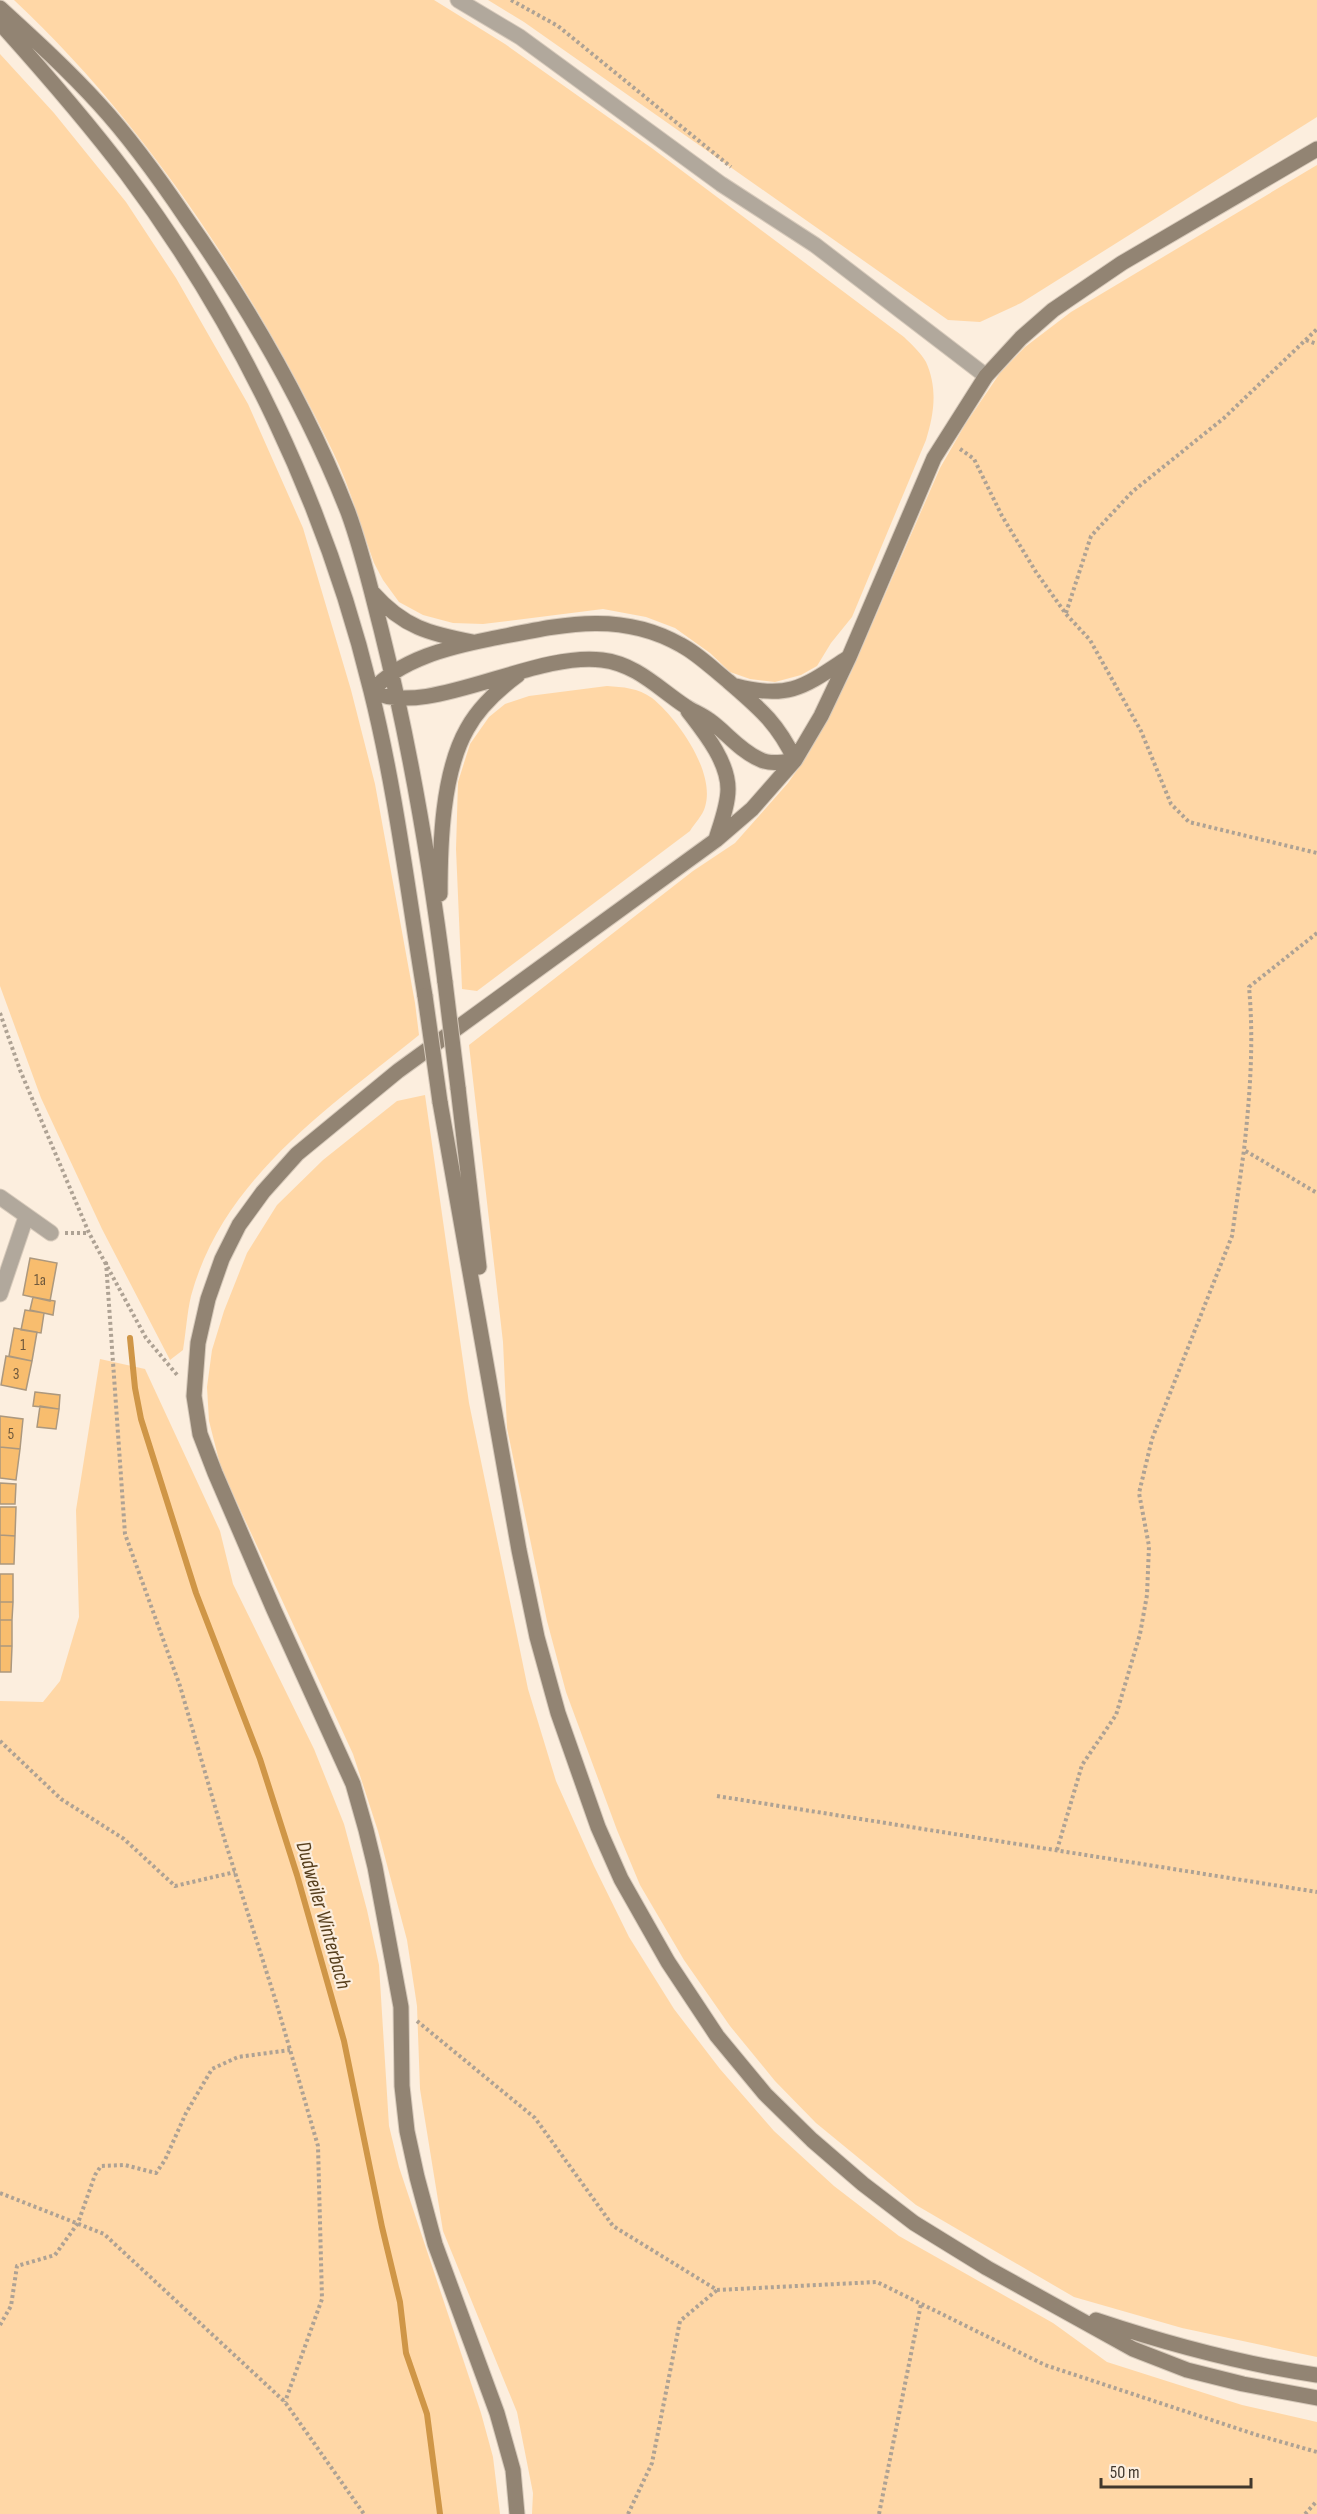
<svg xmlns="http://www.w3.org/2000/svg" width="1317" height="2514" font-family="'Sofia Sans Condensed',sans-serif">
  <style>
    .green { fill: #ffd7a6 }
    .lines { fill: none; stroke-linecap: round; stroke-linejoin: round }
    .stream { stroke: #cf9647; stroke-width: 6 }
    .building { fill: #f8bd6e; stroke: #ac987e; stroke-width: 1.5 }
    .street-casing { stroke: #d7cabb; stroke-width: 17 }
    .secondary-casing { stroke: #d7cabb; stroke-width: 17 }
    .path { stroke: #aea294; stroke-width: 4; stroke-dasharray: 3 3; stroke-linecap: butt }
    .street { stroke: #b1a89c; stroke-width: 15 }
    .secondary { stroke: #928473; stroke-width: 15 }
    .secondary-bridge-casing { stroke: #d7cabb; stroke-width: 17; stroke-linecap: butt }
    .secondary-bridge { stroke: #928473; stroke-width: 15 }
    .labels { text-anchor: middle; stroke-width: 4.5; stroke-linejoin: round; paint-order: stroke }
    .number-label { font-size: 16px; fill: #6f593d }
    .water-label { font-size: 21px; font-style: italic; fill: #573f1d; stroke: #fceede }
  </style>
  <rect width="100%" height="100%" fill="#fceede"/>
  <path class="green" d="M14,0H434L505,44L653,149L904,337C911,344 921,353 926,362C938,389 934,414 926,440L852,617L831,643L817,666L801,675L775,682L750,679L730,672L710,653L675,628L646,617L603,609L483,624L453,623L423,615L399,602L383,580L374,563C361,527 350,487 333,452C254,290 146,123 14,0Z
    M488,0H1317V117L1021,303L980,322L948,320L524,22Z
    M0,54L54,113L126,202L176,278L248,404L303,528L351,690L375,784L415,1003L419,1035C329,1108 223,1178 191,1296C187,1313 186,1332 183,1350L170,1360L102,1229L41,1098L0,986Z
    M1317,165V2357L1182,2328L1074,2297L916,2205L816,2123L775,2081L730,2026L684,1960L640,1885L617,1830L566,1692L547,1621L507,1428L503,1342L469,1045L693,871L735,843L788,783L809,753L850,675L940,468L966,423L1000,373L1025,347L1071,312Z
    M607,686C623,687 638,688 652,698C677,718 716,772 705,807C703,815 694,824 690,831L477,991L462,989L456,849L458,782L470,744L489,717L505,704L529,696Z
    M425,1095L469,1403L528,1689L556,1781L594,1866L629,1937L674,2009L720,2069L774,2131L834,2186L899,2236L1053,2323L1107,2362L1242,2405L1317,2422V2514H532L533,2493L517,2412L443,2231L420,2089L417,2006L407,1940L378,1831L353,1754L221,1468L209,1421L207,1387L212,1350L224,1311L247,1253L277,1205L323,1160L397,1101Z
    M100,1359L145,1369L220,1531L233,1584L314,1749L344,1824L367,1910L379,1965L389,2126L399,2167L481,2413L493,2457L500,2514H0V1701L43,1702L60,1681L79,1617L76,1510Z"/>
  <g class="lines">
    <path class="stream" d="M130,1338L135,1388L141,1419L196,1593L260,1759L297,1875L344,2041L382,2227L400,2302L406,2353L427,2414L440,2514"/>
  </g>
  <path class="building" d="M30,1258L57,1263L50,1301L23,1295Z
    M33,1297L55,1301L53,1315L30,1310Z
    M25,1310L44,1313L41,1333L21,1330Z
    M14,1328L37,1332L32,1361L9,1356Z
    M6,1356L32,1361L26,1390L1,1385Z
    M35,1392L60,1395L59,1409L33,1406Z
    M40,1406L59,1409L56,1429L37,1427Z
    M0,1416L23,1419L20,1449L0,1447Z
    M0,1447L20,1449L16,1480L0,1478Z
    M0,1483L16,1484L15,1504H0Z
    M0,1507H16L15,1536L0,1535Z
    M0,1535L15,1536L14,1564H0Z
    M0,1574H13V1602H0Z
    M0,1602H13L12,1620H0Z
    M0,1620H12V1646H0Z
    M0,1646H12L11,1672H0Z"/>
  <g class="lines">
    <g class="street-casing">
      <path id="street" d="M458,0L520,37L721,184L815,245L986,376
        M0,1197L51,1233
        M0,1294L26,1217"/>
    </g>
    <g class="secondary-casing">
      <path id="secondary" d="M0,8C34,39 68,70 99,104C131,139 159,178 186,218C250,309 307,408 348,512C362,550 371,590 381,629C410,745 430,863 445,982
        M0,23C44,72 86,120 126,173C240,325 326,505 371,691C396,791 408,894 425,996
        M373,593C403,627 430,634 473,642
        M736,686C790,700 805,686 849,657
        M372,691C400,659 450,647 490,639C557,626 618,609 681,645C698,654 713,669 728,681C759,708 777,722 795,760
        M372,691C425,720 534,651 602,660C636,664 658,688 685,706C692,711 701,714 709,720C726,732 739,750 759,759C770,765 783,762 795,760
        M688,711C704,732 728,761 728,789C728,805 721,823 716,839
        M440,894C440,845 442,773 467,729C478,709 499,689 518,675
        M458,1088L479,1267
        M440,1102L519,1550L537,1637L558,1713L598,1827L621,1879L668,1962L717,2036L765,2094L812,2140L863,2184L914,2223L987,2268L1133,2349L1187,2370L1243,2384L1317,2398
        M1096,2320C1168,2344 1242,2364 1317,2375
        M517,2514L513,2470L497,2413L435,2244L417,2177L407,2131L402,2086L401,2007L375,1867L366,1830L353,1784L274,1610L215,1473L200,1434L194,1396L198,1343L208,1299L222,1259L239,1225L263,1192L297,1154L398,1071L716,840L752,809L795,760L821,716L849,657L934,458L986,376L1021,338L1053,310L1122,263L1317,149"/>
    </g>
    <path class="path" d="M511,0L558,26L731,167
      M1306,340L1317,344
      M960,449L974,459L1002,516L1036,572L1066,614L1090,640L1141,731L1171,804L1189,822L1317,853
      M1066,613L1091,536L1132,492L1224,418L1317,329
      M1317,933L1249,987C1254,1042 1250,1095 1244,1150L1317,1193
      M0,1013L20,1070L89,1233L146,1338L178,1376
      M65,1233H89
      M106,1262L125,1534L180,1686L225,1841L277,2005L318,2146L322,2299L285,2402
      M0,1741L61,1799L124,1839L175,1886L235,1872
      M717,1796L1317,1892
      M1057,1850L1082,1765L1116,1715L1140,1634L1147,1595L1149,1546L1139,1493L1152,1439L1232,1236L1244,1150
      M417,2021L535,2118L613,2226L717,2290L877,2282L1045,2365L1257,2435L1317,2452
      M0,2193L104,2234L285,2402L364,2514
      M0,2325L11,2306L17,2266L55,2255L78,2223L95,2175L101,2166L125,2165L156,2173L165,2160L186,2113L212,2069L238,2057L290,2050
      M628,2514L652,2463L680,2321L717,2290
      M879,2514L921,2304
      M1305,2514L1317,2501"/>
    <use href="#street" class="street"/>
    <use href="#secondary" class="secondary"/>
    <g class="secondary-bridge-casing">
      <path id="secondary-bridge" d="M445,982L458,1088
        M425,996L440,1102"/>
    </g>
    <use href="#secondary-bridge" class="secondary-bridge"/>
  </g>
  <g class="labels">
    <g class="number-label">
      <text x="40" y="1285">1a</text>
      <text x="23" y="1350">1</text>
      <text x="16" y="1379">3</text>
      <text x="11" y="1439">5</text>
    </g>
    <g class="water-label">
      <text transform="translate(324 1915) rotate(74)" y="7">Dudweiler Winterbach</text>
    </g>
  </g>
  <path d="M1101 2478v9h150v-9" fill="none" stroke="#41382d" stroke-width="3"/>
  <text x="1110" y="2478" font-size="18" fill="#41382d" stroke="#fceede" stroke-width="4.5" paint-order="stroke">50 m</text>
</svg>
